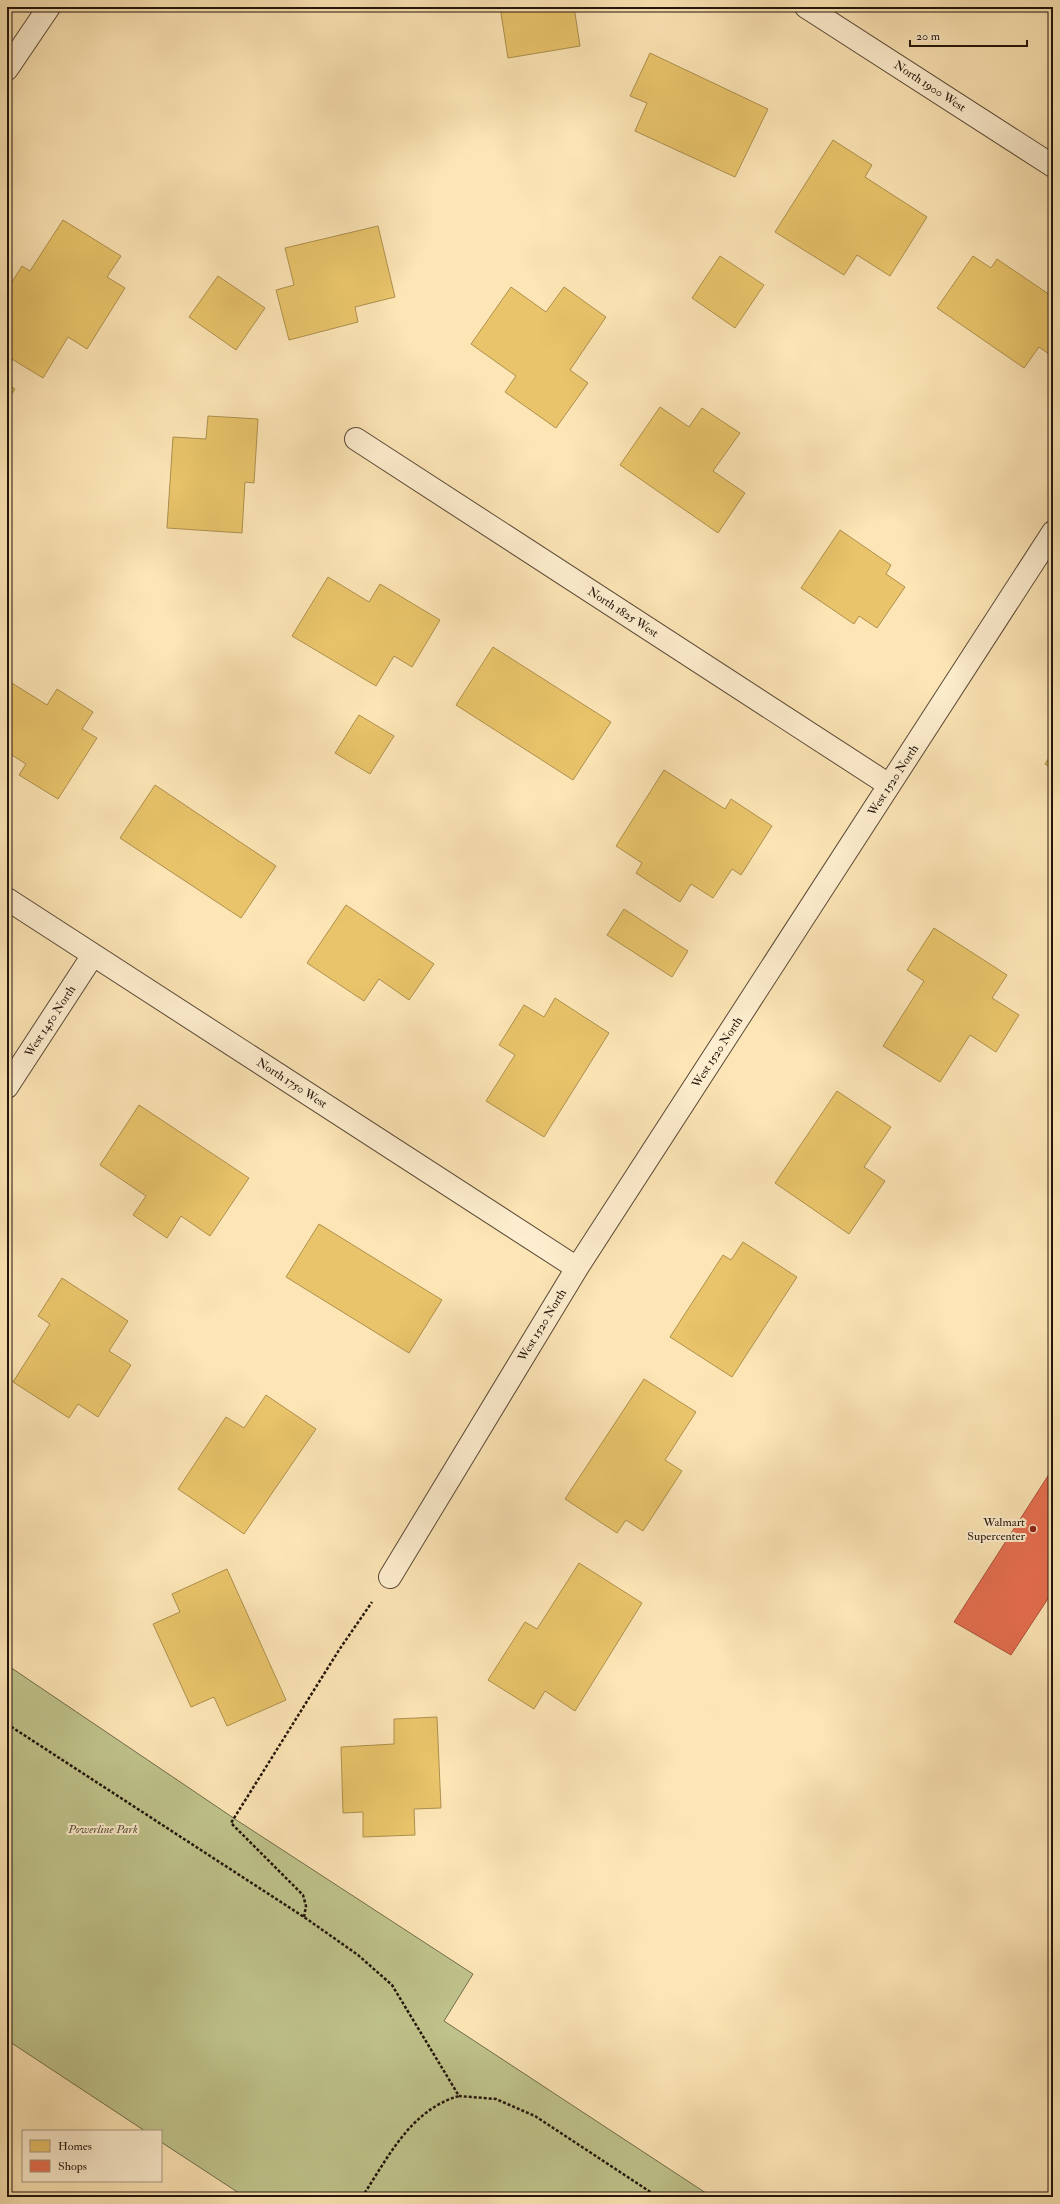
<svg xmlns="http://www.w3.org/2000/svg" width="1060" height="2204" font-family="'IM FELL Double Pica',serif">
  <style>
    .green { fill: #c0c48c; stroke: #716c4c }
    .homes { fill: #e9c46a; stroke: #ad904e }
    .shops { fill: #e76f51; stroke: #ac543c }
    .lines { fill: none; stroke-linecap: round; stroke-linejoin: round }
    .street-casing { stroke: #594936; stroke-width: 24 }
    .path { stroke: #22150b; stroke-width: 2.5; stroke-dasharray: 3 2; stroke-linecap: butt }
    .street { stroke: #feeecf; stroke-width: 22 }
    .poi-dot { fill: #8f2418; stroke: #feeecf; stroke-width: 1.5 }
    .labels { text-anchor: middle; stroke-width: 4; stroke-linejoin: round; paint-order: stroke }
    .street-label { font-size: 12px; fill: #22150b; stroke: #feeecf }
    .poi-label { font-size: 12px; fill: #22150b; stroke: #feeecf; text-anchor: end }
    .park-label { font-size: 12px; font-style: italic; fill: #595238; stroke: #feeecf }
  </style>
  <rect width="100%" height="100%" fill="#fde5b5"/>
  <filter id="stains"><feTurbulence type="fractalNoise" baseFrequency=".005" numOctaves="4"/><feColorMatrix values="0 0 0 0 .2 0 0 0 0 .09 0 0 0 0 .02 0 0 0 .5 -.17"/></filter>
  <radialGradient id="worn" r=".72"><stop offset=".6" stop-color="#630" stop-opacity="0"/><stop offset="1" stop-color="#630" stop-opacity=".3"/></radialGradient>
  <path class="green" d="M7,1665L238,1821L473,1974L444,2021L712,2197H245L161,2142V2131H145L7,2040Z"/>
  <path class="homes" d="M500,7H574L580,46L508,58Z
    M650,53L768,109L735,177L635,131L647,103L630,96Z
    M833,140L872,165L865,177L927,217L890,276L857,255L844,275L775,232Z
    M63,220L121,256L107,277L125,288L87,349L68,337L43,378L7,356V290L22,266L30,271Z
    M378,226L395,297L355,307L358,322L289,340L276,290L294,285L285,248Z
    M720,256L764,285L735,328L692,298Z
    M973,256L991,268L997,259L1053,297V357L1039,347L1024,368L937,308Z
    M218,276L265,308L236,350L189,317Z
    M511,287L546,312L564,287L606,317L570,370L588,383L556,428L505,392L516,376L471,344Z
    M7,384L15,389L7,401Z
    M660,407L689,427L702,408L740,433L713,471L745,493L718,533L620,465Z
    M208,416L258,419L254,483L245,482L242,533L167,528L173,437L206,439Z
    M840,530L891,565L886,574L905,587L877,628L859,616L854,624L801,588Z
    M328,577L369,602L380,584L440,620L412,667L394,656L376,686L292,636Z
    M493,647L611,722L573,780L456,705Z
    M7,680L47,705L57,689L93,712L82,729L97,738L58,799L19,775L26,764L7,752Z
    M359,715L394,736L370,774L335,753Z
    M1053,752V769L1045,764Z
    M664,770L725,809L731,799L772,826L741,875L732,869L713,898L691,884L680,902L636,873L642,863L616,846Z
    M155,785L276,866L241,918L120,838Z
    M346,905L434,964L409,1000L379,979L364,1001L307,963Z
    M624,909L688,951L672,977L607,935Z
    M934,928L1007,975L992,998L1019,1015L996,1052L970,1035L940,1082L883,1046L924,981L907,970Z
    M555,998L609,1033L544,1137L486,1101L515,1055L499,1045L524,1005L544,1017Z
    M837,1091L891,1127L864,1167L885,1181L849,1234L775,1183Z
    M139,1105L249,1178L210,1236L181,1216L167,1238L133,1215L146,1196L100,1165Z
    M319,1224L442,1300L409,1353L286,1277Z
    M743,1242L797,1277L732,1377L670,1337L723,1255L731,1260Z
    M62,1278L128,1321L109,1351L131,1365L98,1417L78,1404L69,1418L13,1382L50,1324L38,1316Z
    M644,1379L696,1412L665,1460L682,1471L643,1531L626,1520L617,1533L565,1499Z
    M266,1395L316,1429L244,1534L178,1489L226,1417L244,1428Z
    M579,1563L642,1603L575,1711L545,1691L534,1709L488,1680L525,1622L537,1629Z
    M227,1569L286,1700L227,1726L214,1697L191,1707L153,1624L180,1612L172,1594Z
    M437,1717L441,1808L414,1809L415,1835L363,1837V1812L343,1813L341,1747L394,1744V1719Z"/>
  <path class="shops" d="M1053,1468V1591L1011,1655L954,1622Z"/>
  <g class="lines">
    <g class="street-casing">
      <path id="street" d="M806,7L1053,166
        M7,69L49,7
        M356,439L889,785
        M7,899L577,1268
        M7,1087L93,955
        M390,1577L577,1268L1053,532"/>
    </g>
    <path class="path" d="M7,1724L304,1917L358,1955L392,1985L459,2096L496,2099L535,2116L658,2197
      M304,1917L306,1906L303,1895L231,1823L339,1650L372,1602
      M362,2197C388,2158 410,2110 459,2096"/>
    <use href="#street" class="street"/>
  </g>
  <circle class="poi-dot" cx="1033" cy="1529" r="4"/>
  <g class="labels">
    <g class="street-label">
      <text transform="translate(930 86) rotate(33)" y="4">North 1900 West</text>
      <text transform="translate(623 612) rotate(33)" y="4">North 1825 West</text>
      <text transform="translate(893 780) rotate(-57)" y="4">West 1520 North</text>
      <text transform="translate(50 1021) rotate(-57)" y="4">West 1450 North</text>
      <text transform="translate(717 1052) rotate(-57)" y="4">West 1520 North</text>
      <text transform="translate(292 1083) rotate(33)" y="4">North 1750 West</text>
      <text transform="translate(542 1325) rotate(-59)" y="4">West 1520 North</text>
    </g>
    <g class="poi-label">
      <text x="1025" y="1526">Walmart<tspan x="1025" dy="14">Supercenter</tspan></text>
    </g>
    <g class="park-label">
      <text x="103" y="1833">Powerline Park</text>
    </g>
  </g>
  <rect width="1060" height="2204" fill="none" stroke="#fde5b5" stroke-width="24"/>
  <rect x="8" y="8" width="1044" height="2188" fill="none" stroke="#22150b" stroke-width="2"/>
  <rect x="12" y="12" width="1036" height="2180" fill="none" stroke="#22150b"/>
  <rect x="22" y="2130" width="140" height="52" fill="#feeecf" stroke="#a69781"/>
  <rect x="30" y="2140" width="20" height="12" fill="#e9c46a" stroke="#a69781"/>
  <text x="58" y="2150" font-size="12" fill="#22150b">Homes</text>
  <rect x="30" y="2160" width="20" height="12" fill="#e76f51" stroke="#a69781"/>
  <text x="58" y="2170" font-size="12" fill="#22150b">Shops</text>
  <path d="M910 40v6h117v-6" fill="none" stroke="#22150b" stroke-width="2"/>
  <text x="916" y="40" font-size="12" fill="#22150b" stroke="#feeecf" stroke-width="3" paint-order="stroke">20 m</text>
  <rect width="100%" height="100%" filter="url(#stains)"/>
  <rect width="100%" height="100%" fill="url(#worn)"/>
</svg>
